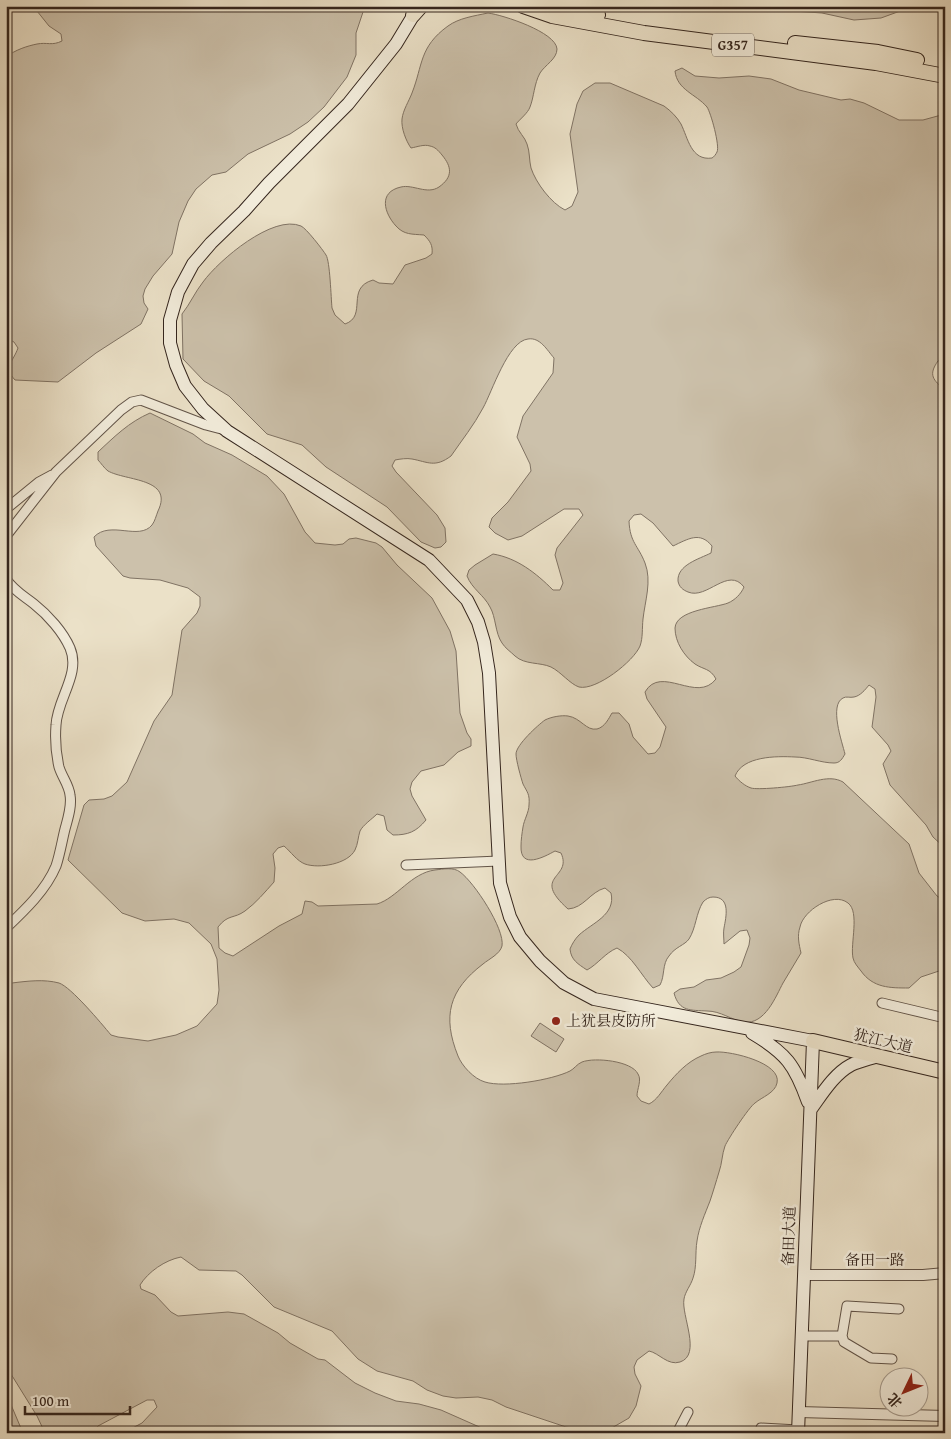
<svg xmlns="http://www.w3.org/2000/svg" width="951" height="1439" font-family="'Gentium Book Plus','Noto Serif SC',serif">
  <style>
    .green { fill: #ccc1ab; stroke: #807364 }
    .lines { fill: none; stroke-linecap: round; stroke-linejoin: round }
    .minor-casing { stroke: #625448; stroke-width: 11 }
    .tertiary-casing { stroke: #625448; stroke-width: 12 }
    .secondary-casing { stroke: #34251d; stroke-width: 14 }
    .primary-casing { stroke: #34251d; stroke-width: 16 }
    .trunk-casing { stroke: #34251d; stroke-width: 16 }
    .minor { stroke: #f2ecdb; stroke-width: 9 }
    .tertiary { stroke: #f2ecdb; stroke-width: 10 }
    .secondary { stroke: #f2ecdb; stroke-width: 12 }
    .primary { stroke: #ebe1c8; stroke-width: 14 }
    .trunk { stroke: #ebe1c8; stroke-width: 14 }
    .poi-dot { fill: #8f2418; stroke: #f2ecdb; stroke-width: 2 }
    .labels { text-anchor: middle; stroke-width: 5; stroke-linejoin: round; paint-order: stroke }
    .shield { fill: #f2ecdb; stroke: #6d6156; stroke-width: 1 }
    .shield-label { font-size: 14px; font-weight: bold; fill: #34251d }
    .poi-label { font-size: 15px; fill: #34251d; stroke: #f2ecdb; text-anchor: start }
    .street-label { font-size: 15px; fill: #34251d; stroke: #f2ecdb }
  </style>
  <rect width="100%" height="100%" fill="#ebe1c8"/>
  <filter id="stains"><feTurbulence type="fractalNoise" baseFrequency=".004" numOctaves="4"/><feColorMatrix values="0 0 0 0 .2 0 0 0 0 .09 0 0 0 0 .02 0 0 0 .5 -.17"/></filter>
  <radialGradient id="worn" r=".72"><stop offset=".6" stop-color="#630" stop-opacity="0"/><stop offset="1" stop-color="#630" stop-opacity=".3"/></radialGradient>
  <path class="green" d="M33,6H365L356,33V55L347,77L324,107L308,122L290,134L248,154L226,172L212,175L196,189L188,201L179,222L172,254L153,276L145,289L143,296L144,303L148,309L141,324L96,353L58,382L15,380C3,367 13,362 18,348L14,342L6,338V57C15,50 27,46 37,44C47,42 52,46 62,41L61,34L49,26Z
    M723,6H914L881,18L854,20L822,13Z
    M488,13C503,15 556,32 557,49C557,59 545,65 540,73C534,84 534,97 530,107C528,113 520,119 516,124C518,132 525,137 527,144C530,152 529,160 531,168C536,183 551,203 565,210L572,206L578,192L570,134L577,104L583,91L595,83H610L664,106C671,111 677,117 681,124C688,138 691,161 712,158C714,157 716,154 717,152C720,146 711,113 707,107C696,94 677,90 675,71L682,68L695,76L719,78L749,76L771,79L799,90L841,100L850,99L864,103L899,120H923L945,114V358L938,361C928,375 933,380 945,390V848L933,837L926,825L890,785L883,764L891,751L888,745L872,727L876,697L875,689L869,685C865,690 860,696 854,697C850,698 846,696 843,698C829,705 842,742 845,754C842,759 840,763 834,763C821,763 808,757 795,757C776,756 743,756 735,776C739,781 745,786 751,788C757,790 790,787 798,785C812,783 829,774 843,782L909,844L919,873L937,896L945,901V969L921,977L909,988C890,988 873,988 861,971C858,967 854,963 853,958C850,944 860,912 848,903C833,891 803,911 800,927C797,936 799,944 801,953C795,963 789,973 783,983C776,996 765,1025 744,1022C731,1020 721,1011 707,1011C691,1010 679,1012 674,993L680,989L694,987L706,980L721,978L734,972L741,967L749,945L750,938L747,930L740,931L724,944C724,939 723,933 724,928C726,917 731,897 713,897C709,897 706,899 703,902C696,913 696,928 689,939C685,945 675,947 669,956C662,964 665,976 660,985L653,988C641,975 632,956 617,948C605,953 598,964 587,970C578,964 571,960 570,949C572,944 575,939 579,935C592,923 616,915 611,893L605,888C590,892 584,908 568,909C530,875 573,879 561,853L555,851C544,857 520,870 521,846C521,840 522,833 523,827C524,820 529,812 529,805C530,794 527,792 523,784C521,778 516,760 516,754C516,745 538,725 545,720C551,717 561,715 568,716C581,718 586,731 597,729C605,727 609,718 612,713H619L629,724L633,737L648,754L655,753L660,747L666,727L647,699L645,692C661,664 697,704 716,679C710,668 704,670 695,664C684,656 675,642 675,628C676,610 715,608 728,603C735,600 741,594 744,587C728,566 707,600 688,592C683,590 679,587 678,581C677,565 699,559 711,553L712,546C700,531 688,539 673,546L653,523L641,514L634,515L629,521C630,543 638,545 645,563C652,581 645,601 643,619C642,628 643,638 640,646C634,661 596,691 579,687C570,684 561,672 551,667C540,662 525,665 515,656C511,652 505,648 502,643C495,633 496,617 490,607C484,595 472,589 467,576L469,570L475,565L493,554C517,558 536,573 553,590H560L563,583L555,555L557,548L583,515L579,509H564L522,536L508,540L495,533L489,527L492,518L508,502L531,471L530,464L517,437L523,416L553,373L554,358C547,350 540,337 528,339C508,341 492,392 483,408C474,425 462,440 451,456C435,468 428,462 412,459C407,458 400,459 395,460L392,466L396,472L437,515L445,528L446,542L441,547L435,548L421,542L387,507L326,467L302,445L267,434L229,396L204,381L183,359L182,314C190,304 195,292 203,282C219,260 273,214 301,226C306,228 323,250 326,255C330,261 331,298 332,308L335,315L345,324C368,316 345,288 373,280L379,283L393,284L405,265L426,258L432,254C433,245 430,241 424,235C412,234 404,235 396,226C384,213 378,192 401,187C413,184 427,195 439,187C453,177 452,167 442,155C438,150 435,147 430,146C424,144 417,147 411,148C406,141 401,128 402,119C403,110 409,101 412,93C423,65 419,47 448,26C459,18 474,16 488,13Z
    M150,413L193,434L205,443L232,455L267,476L284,494L305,532L315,543L335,545L343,544L349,539L356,538L376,543L382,547L397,565L432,598L450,631L456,651L460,713L467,733L471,739V746L458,752L444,765L421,771L412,782L410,789L412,796L426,820C416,832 408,835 393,835L387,830L384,816L377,814C372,819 363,825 360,831C358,837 358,844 355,850C348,864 319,869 305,864C297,861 291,852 284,846L278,848L273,854L275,868L274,882C265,892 256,903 245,911C234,919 228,914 218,927L219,948L225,953L233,956L279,926L302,914L305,901L312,902L318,906L377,904C397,898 411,873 435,870C443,869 454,867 460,872C474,882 505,929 502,946C500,954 489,959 483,964C449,990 442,1016 458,1056C462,1066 474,1079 485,1082C504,1088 552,1080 570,1071C574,1069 577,1064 582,1062C595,1057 632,1061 638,1074C642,1080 637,1089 637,1096L641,1101L649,1104C657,1100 661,1092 667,1085C676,1074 687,1062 701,1056C705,1054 711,1052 716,1052C731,1051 782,1063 777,1083C775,1093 762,1097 755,1103C749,1107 728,1139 725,1146C722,1154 722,1164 719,1172C716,1182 713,1192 710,1201C705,1214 699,1227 697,1241C695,1253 697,1267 693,1278C691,1285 685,1292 684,1299C681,1315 702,1355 680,1362C668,1366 659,1353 649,1351L637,1360L634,1367L635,1374L641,1386L636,1406L629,1418L610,1429L595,1432L566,1427L506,1407L492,1400L478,1397L456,1398L443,1396L427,1390L413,1381L377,1371L358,1359L332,1331L274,1307L242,1275L236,1271L199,1270L181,1257C165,1260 148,1272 140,1285L141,1289L155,1295L171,1312L178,1316L228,1312L244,1314L278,1333L290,1343L318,1359L325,1360L355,1383L375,1393L396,1401L419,1404L441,1410L493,1433H123L142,1423L157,1407L154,1400H147L98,1426L92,1433H45L37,1416L6,1366V990L12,983C28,981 44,979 59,983C71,987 101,1023 111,1035L118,1037L148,1041L176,1035L197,1026L217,1004L219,990L217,959L211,944L189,923L174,919L145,921L122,913L68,860L84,805L89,800L104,799L112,796L127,782L154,721L172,695L182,630L197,613L200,606V597L188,588L160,580L130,578L123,576L96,546L94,537C110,520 139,541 152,525C155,521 156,516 158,511C174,478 126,481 108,471C104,468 101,463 98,460V452C114,437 129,422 150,413Z
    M540,1023L564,1039L556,1052L531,1036Z
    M6,1396L9,1400L23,1433H6Z"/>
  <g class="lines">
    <g class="minor-casing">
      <path id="minor" d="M6,509L39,482L52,475
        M6,536L56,472L121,410L132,402L141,400L206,425L225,430
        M6,579C14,591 24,596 34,604C48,615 63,632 70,648C81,674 57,699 56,725C55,738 56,754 59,767C62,777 69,785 70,795C72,806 68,818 65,829C62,841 60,854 56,866C46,890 25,910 6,928
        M406,865L499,861
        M882,1003L945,1018
        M802,1336H842
        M892,1359L871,1358L844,1342L842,1336L847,1306L899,1309
        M677,1433L688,1412
        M760,1433L761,1428L798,1430"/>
    </g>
    <g class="tertiary-casing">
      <path id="tertiary" d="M804,1275H923L945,1273
        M799,1412L945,1416"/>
    </g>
    <g class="secondary-casing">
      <path id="secondary" d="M419,6L396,44L348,104L269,183L244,211L211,243L193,264L178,292L170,320V343L176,365L185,386L203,409L227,431L429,560L467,600L478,622L484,642L489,673L500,883L510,917L520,937L540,961L564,983L594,999L813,1041L798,1433
        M752,1033C786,1053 795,1065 808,1102
        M811,1109C822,1094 834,1074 851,1065C859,1061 869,1059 878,1056"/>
    </g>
    <g class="primary-casing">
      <path id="primary" d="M413,15L421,6
        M813,1041L945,1072"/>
    </g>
    <g class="trunk-casing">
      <path id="trunk" d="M523,6L552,16L644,33L876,63L945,76
        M553,6L598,15
        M795,43L878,52L917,60"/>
    </g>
    <use href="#minor" class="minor"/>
    <use href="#tertiary" class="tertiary"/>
    <use href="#secondary" class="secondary"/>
    <use href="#primary" class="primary"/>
    <use href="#trunk" class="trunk"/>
  </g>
  <circle class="poi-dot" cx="556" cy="1021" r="5"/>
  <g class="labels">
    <rect class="shield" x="712" y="33.5" width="42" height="23" rx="4"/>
    <g class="shield-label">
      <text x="733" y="50">G357</text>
    </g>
    <g class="poi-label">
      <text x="566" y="1026">上犹县皮防所</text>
    </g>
    <g class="street-label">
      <text transform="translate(883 1041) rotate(13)" y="5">犹江大道</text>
      <text transform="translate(789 1236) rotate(-88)" y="5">备田大道</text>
      <text x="875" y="1265">备田一路</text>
    </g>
  </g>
  <rect width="951" height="1439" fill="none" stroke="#ebe1c8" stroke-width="25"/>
  <rect x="8" y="8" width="936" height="1424" fill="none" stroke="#34251d" stroke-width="2.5"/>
  <rect x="12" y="12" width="926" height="1414" fill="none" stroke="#34251d"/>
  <g transform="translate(904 1392) rotate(227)"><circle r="24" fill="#f2ecdb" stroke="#a69c8f"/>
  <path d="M0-4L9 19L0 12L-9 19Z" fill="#8f2418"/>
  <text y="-8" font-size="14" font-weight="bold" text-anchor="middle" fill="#34251d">北</text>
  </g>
  <path d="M25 1406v8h105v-8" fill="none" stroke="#34251d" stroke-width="2.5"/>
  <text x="32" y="1406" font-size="15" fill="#34251d" stroke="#f2ecdb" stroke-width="4" paint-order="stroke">100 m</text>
  <rect width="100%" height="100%" filter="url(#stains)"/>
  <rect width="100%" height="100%" fill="url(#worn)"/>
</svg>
